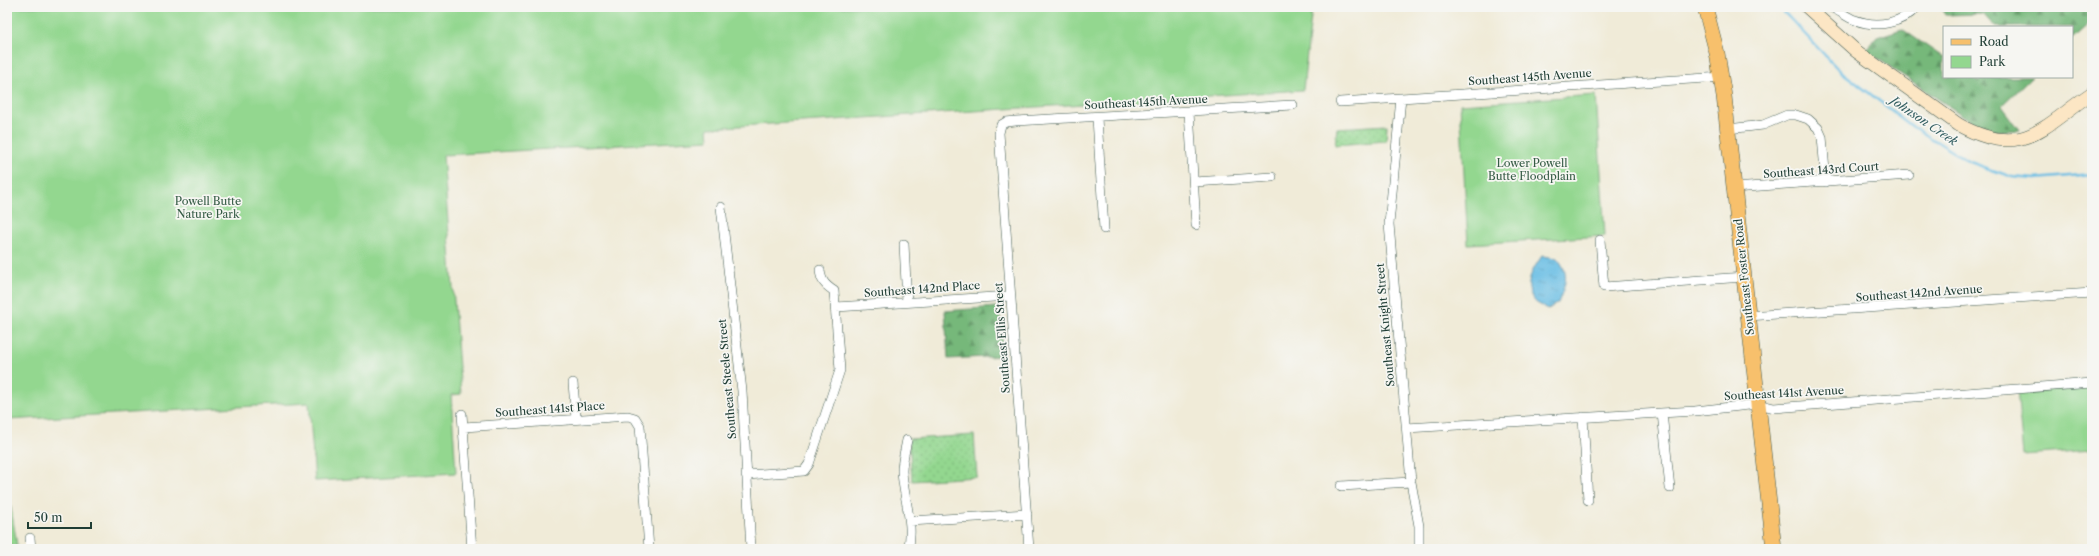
<svg xmlns="http://www.w3.org/2000/svg" width="2099" height="556" font-family="'Libre Caslon Text',serif">
  <style>
    .grass { fill: url(#grass-dots); stroke: #598a62 }
    .forest { fill: url(#forest-firs); stroke: #4a7a57 }
    .park { fill: #93d78f; stroke: #598a62 }
    .water { fill: url(#water-ripples); stroke: #437d8c }
    .lines { fill: none; stroke-linecap: round; stroke-linejoin: round }
    .stream { stroke: #67bde4; stroke-width: 2.5 }
    .street-casing { stroke: #3e574d; stroke-width: 10 }
    .secondary-casing { stroke: #3e574d; stroke-width: 14 }
    .primary-casing { stroke: #3e574d; stroke-width: 16 }
    .street { stroke: #fff; stroke-width: 9 }
    .secondary { stroke: #fce6c4; stroke-width: 13 }
    .primary { stroke: #f7c06c; stroke-width: 15 }
    .labels { text-anchor: middle; stroke-width: 3.5; stroke-linejoin: round; paint-order: stroke }
    .street-label { font-size: 11px; fill: #1f3d34; stroke: #f6f6f2 }
    .park-label { font-size: 11px; fill: #365c46; stroke: #f6f6f2 }
    .water-label { font-size: 12px; font-style: italic; fill: #315d60; stroke: #f6f6f2 }
  </style>
  <defs>
    <pattern id="grass-dots" width="8" height="8" patternUnits="userSpaceOnUse"><rect width="8" height="8" fill="#93d78f"/><path d="M2 2h.1M6 6h.1" fill="none" stroke="#7eb97c" stroke-width="1.8" stroke-linecap="round"/></pattern>
    <pattern id="forest-firs" width="22" height="20" patternUnits="userSpaceOnUse"><rect width="22" height="20" fill="#76b87a"/><path d="M5 1l3.5 6h-7zM16 11l3.5 6h-7z" fill="#609765"/></pattern>
    <pattern id="water-ripples" width="26" height="14" patternUnits="userSpaceOnUse"><rect width="26" height="14" fill="#67bde4"/><path d="M2 4q2-2 4 0t4 0M15 11q2-2 4 0t4 0" fill="none" stroke="#549bba"/></pattern>
  </defs>
  <rect width="100%" height="100%" fill="#f6f6f2"/>
  <filter id="ink" filterUnits="userSpaceOnUse"><feTurbulence type="fractalNoise" baseFrequency=".025" numOctaves="2"/><feDisplacementMap in="SourceGraphic" scale="8" xChannelSelector="R" yChannelSelector="G"/><feConvolveMatrix kernelMatrix="1 2 1 2 8 2 1 2 1" color-interpolation-filters="sRGB"/></filter>
  <filter id="wash" filterUnits="userSpaceOnUse"><feTurbulence type="fractalNoise" baseFrequency=".012" numOctaves="4" result="noise"/><feDisplacementMap in="SourceGraphic" scale="16" xChannelSelector="R" yChannelSelector="G"/><feGaussianBlur stdDeviation="0.9" result="paint"/><feColorMatrix in="noise" values="0 0 0 0 0 0 0 0 0 0 0 0 0 0 0 0 0 1.4 0 .05"/><feComposite in="paint" operator="in"/></filter>
  <g filter="url(#wash)">
    <rect width="100%" height="100%" fill="#f0ebd8"/>
    <path class="grass" d="M1387,125L1386,141L1335,145L1337,128Z
      M974,435L977,477L912,481L909,439Z"/>
    <path class="forest" d="M1940,7H2092V21L2072,39V27H1995L1983,14L1945,15Z
      M1902,29L1944,58V77H1972L1979,82L1983,77H2032L2002,106L2020,130L1995,131L1974,123L1865,50L1877,37Z
      M996,307L1000,311L1003,356L948,359L945,311Z"/>
    <path class="park" d="M7,7H1312L1303,90L708,128L709,140L443,155L461,394L451,395L456,473L315,481L309,403L7,420Z
      M1596,95L1605,236L1468,244L1460,104Z
      M2092,383V450L2023,455L2017,389Z
      M7,500L11,508L17,545H7Z"/>
    <path class="water" d="M1542,256L1557,258C1571,274 1565,285 1558,303L1548,309C1544,306 1536,304 1534,300C1522,285 1533,269 1542,256Z"/>
    <g class="lines">
      <path class="stream" d="M1779,7L1838,69L1913,127L1970,162L2012,177L2035,179L2092,174"/>
    </g>
  </g>
  <g filter="url(#ink)">
    <g class="lines">
      <g class="street-casing">
        <path id="street" d="M1830,7C1839,10 1846,17 1855,20C1877,28 1901,24 1917,7
          M1401,98L1389,224L1411,482L1419,526V549
          M1340,102L1722,77
          M1189,112L1196,225
          M1097,118L1104,229
          M1728,129L1763,125L1787,115H1796L1808,119L1818,128L1822,137L1826,182
          M1194,182L1272,177
          M1734,188L1909,175
          M721,207L742,391L751,549
          M1600,240L1604,287L1744,277
          M904,244L907,302
          M836,307L1010,296
          M1748,316L2092,293
          M573,383L576,419
          M1662,413L1670,488
          M462,414L472,549
          M1583,417L1588,500
          M464,427L628,416L635,418L640,426L649,549
          M1406,428L1695,411L1758,404L1774,408L2092,383
          M907,440C905,450 902,462 902,471C903,496 915,526 908,549
          M746,475L804,471L809,464L840,370L834,291C825,285 821,281 820,270
          M1341,486L1411,482
          M910,521L1027,514
          M30,538L31,549
          M1029,549L999,133L1001,125L1006,122L1016,121L1293,105"/>
      </g>
      <g class="secondary-casing">
        <path id="secondary" d="M1807,7L1856,51L1959,125C2023,160 2042,127 2092,93"/>
      </g>
      <g class="primary-casing">
        <path id="primary" d="M1705,7L1717,53L1724,96L1774,549"/>
      </g>
      <use href="#street" class="street"/>
      <use href="#secondary" class="secondary"/>
      <use href="#primary" class="primary"/>
    </g>
  </g>
  <g class="labels">
    <g class="street-label">
      <text transform="translate(1530 77) rotate(-4)" y="4">Southeast 145th Avenue</text>
      <text transform="translate(1146 102) rotate(-3)" y="4">Southeast 145th Avenue</text>
      <text transform="translate(1821 170) rotate(-4)" y="4">Southeast 143rd Court</text>
      <text transform="translate(1744 277) rotate(-96)" y="4">Southeast Foster Road</text>
      <text transform="translate(922 289) rotate(-4)" y="4">Southeast 142nd Place</text>
      <text transform="translate(1919 293) rotate(-4)" y="4">Southeast 142nd Avenue</text>
      <text transform="translate(1385 325) rotate(-95)" y="4">Southeast Knight Street</text>
      <text transform="translate(1002 338) rotate(-94)" y="4">Southeast Ellis Street</text>
      <text transform="translate(727 379) rotate(-95)" y="4">Southeast Steele Street</text>
      <text transform="translate(1784 393) rotate(-3)" y="4">Southeast 141st Avenue</text>
      <text transform="translate(550 409) rotate(-4)" y="4">Southeast 141st Place</text>
    </g>
    <g class="park-label">
      <text x="1532" y="167">Lower Powell<tspan x="1532" dy="13">Butte Floodplain</tspan></text>
      <text x="208" y="205">Powell Butte<tspan x="208" dy="13">Nature Park</tspan></text>
    </g>
    <g class="water-label">
      <text transform="translate(1924 121) rotate(34)" y="4">Johnson Creek</text>
    </g>
  </g>
  <rect width="2099" height="556" fill="none" stroke="#f6f6f2" stroke-width="24"/>
  <rect x="1943" y="26" width="130" height="52" fill="#f6f6f2" stroke="#a0aca6"/>
  <rect x="1951" y="39" width="20" height="6" fill="#f7c06c" stroke="#a0aca6"/>
  <text x="1979" y="46" font-size="12" fill="#1f3d34">Road</text>
  <rect x="1951" y="56" width="20" height="12" fill="#93d78f" stroke="#a0aca6"/>
  <text x="1979" y="66" font-size="12" fill="#1f3d34">Park</text>
  <path d="M28 522v6h63v-6" fill="none" stroke="#1f3d34" stroke-width="2"/>
  <text x="34" y="522" font-size="12" fill="#1f3d34" stroke="#f6f6f2" stroke-width="3" paint-order="stroke">50 m</text>
</svg>
